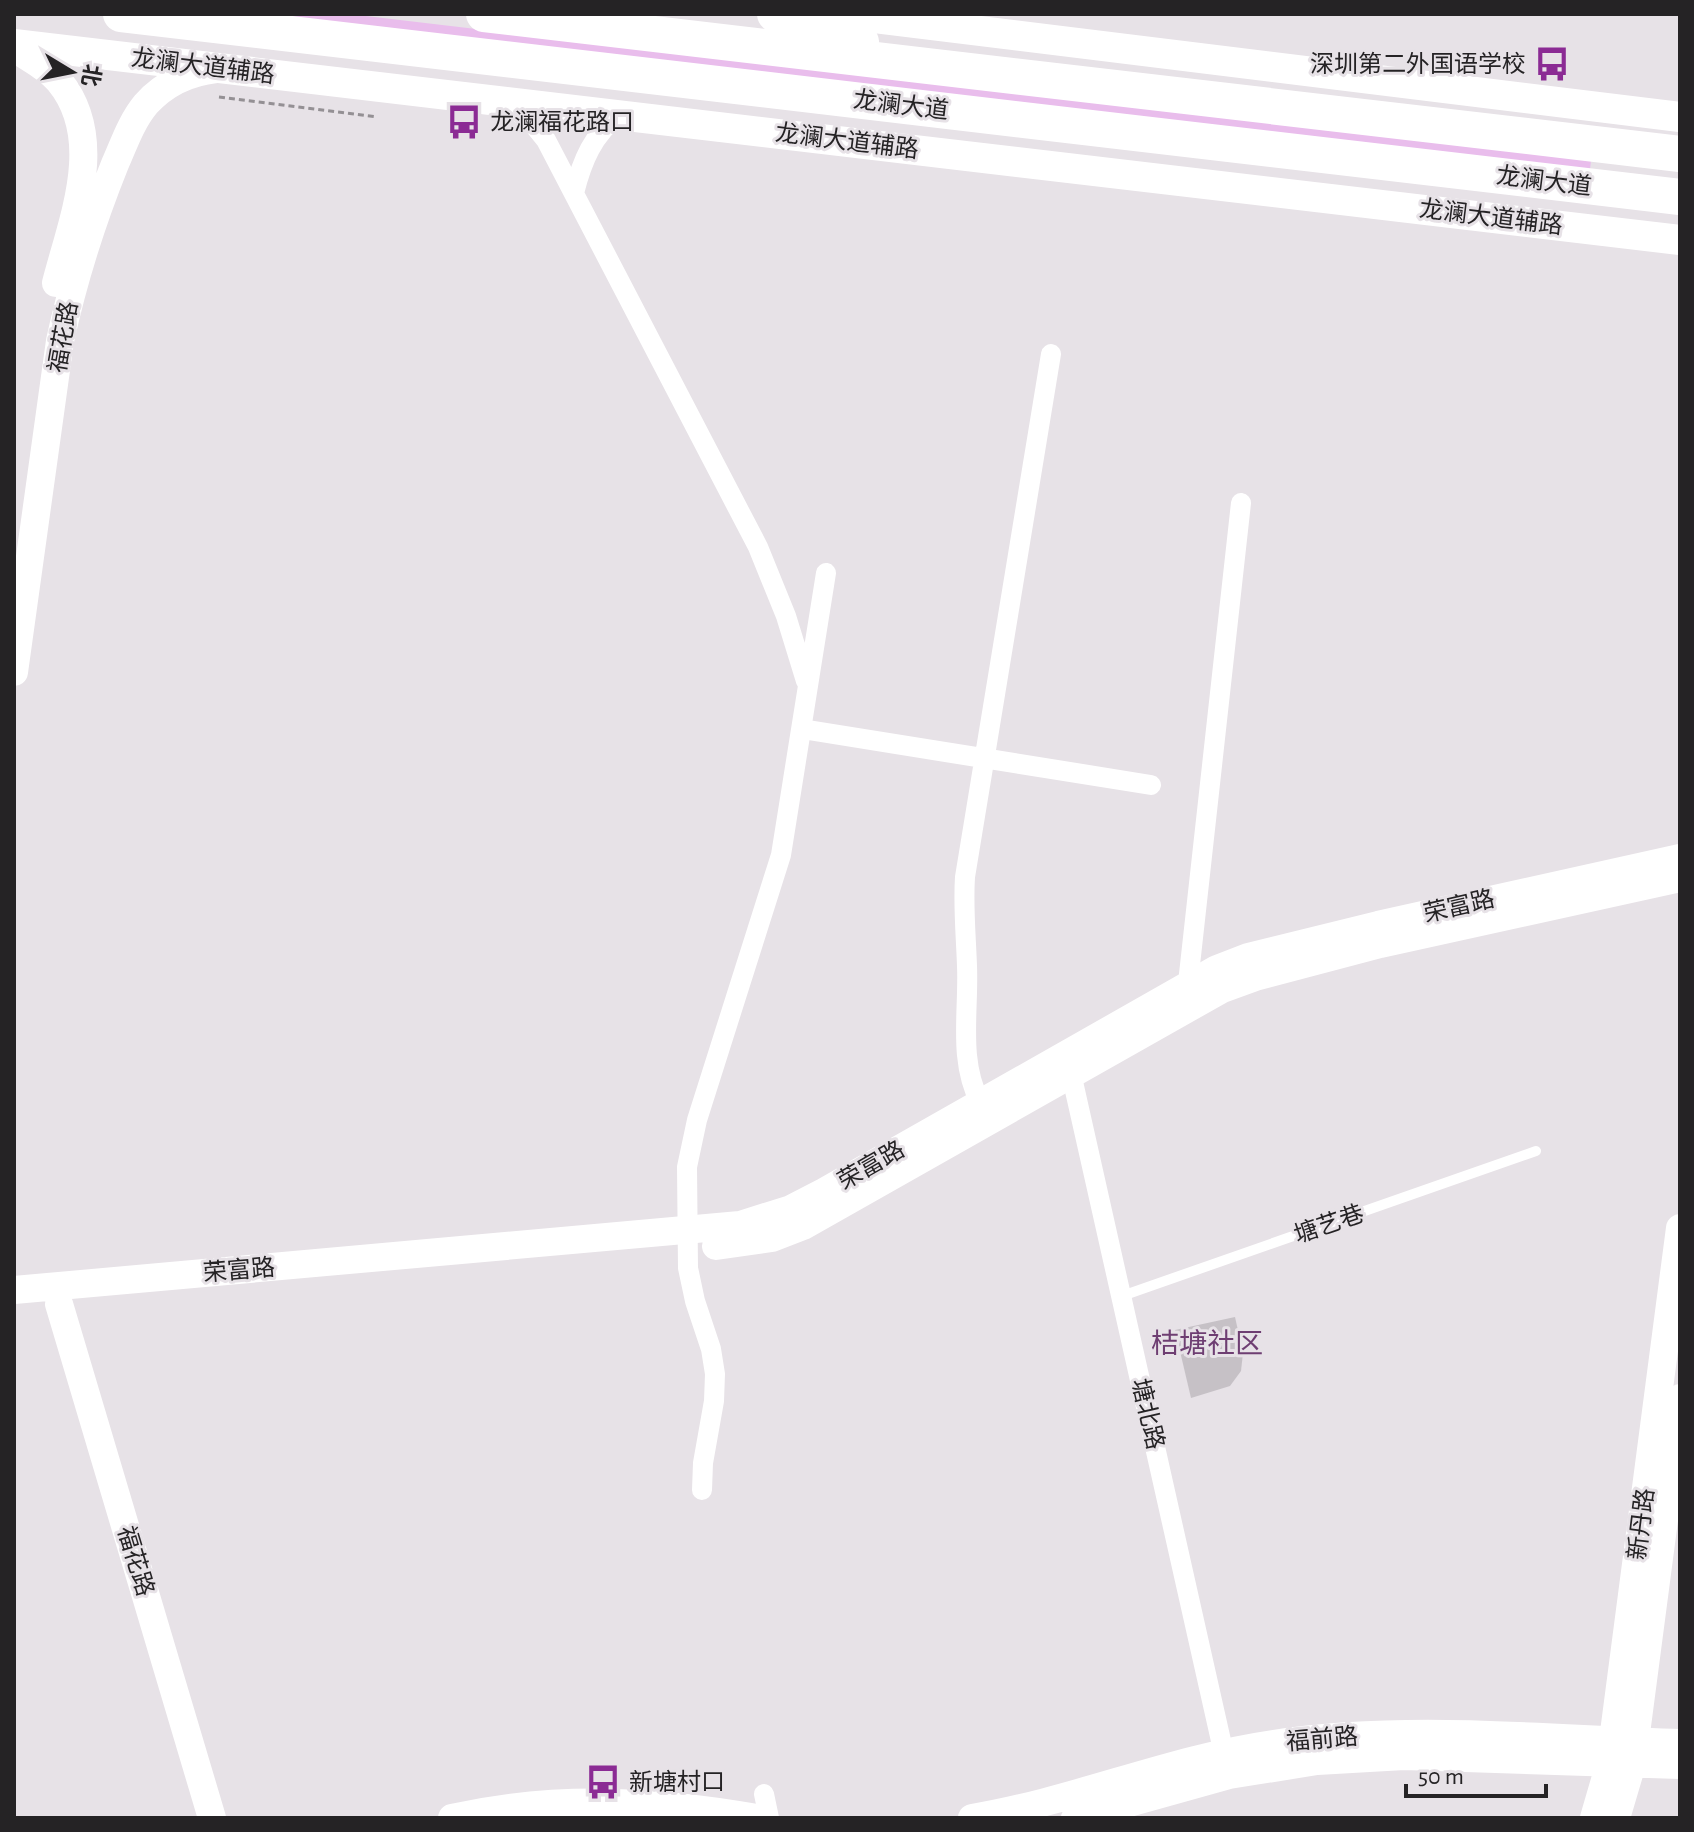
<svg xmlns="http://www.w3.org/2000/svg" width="1694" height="1832" font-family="'Alegreya Sans','Noto Sans SC',sans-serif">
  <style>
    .green { fill: #e9bdec }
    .building { fill: #c6c1c6 }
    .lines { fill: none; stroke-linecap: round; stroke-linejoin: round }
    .path { stroke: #949094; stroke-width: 3; stroke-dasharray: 6 4; stroke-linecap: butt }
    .lane { stroke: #fff; stroke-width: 10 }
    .street { stroke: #fff; stroke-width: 20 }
    .secondary { stroke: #fff; stroke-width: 28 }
    .primary { stroke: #fff; stroke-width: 30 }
    .highway { stroke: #fff; stroke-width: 36 }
    .labels { text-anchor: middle; stroke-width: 6; stroke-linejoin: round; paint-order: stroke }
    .poi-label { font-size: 24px; fill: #252325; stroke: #e7e2e7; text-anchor: start }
    .street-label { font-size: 24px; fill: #252325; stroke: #e7e2e7 }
    .quarter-label { font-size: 28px; fill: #6e3e72; stroke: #e7e2e7 }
  </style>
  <rect width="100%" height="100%" fill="#e7e2e7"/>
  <path class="green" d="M257,14H349L1591,160L1590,170Z"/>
  <path class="building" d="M1235,1317L1243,1353L1241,1371L1230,1386L1191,1398L1175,1330Z"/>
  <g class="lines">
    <path class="path" d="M219,97L377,117"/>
    <path class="lane" d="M1122,1296L1536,1151"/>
    <path class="street" d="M510,105L533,124L546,140L758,547L786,616L806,681
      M574,193C582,161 593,134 620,114
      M802,729L1151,785
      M1188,983L1241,503
      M1069,1064L1226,1763
      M980,1102C958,1060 969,1011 967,966C966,936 963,907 965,877L1051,354
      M702,1490L703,1463L714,1401L715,1374L711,1349L695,1301L688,1268L687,1167L697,1120L781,855L826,573
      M764,1794L769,1818"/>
    <path class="secondary" d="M14,48C30,59 46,66 59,81C107,139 72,220 56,283
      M14,672L60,341C73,281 92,221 115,164C124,144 131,122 146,104C164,84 189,72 216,69
      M716,1246L772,1238L803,1226L1222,989L1255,977L1380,944L1680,878
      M14,1290L740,1225L791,1209L824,1192L1217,969L1248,957L1378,925L1680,858
      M59,1304L212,1818
      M452,1818C554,1795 655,1800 757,1818
      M972,1818C1074,1801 1170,1759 1273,1744C1407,1724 1545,1739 1680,1743
      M1075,1818L1229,1775L1317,1761L1404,1756L1680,1765
      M1594,1818L1610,1763L1680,1228
      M1616,1818L1632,1764L1680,1398"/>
    <path class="primary" d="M842,14L1680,117
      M14,44L1680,240"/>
    <path class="highway" d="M121,14L1680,197
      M484,14L1680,154
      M775,14L861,42"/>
  </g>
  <defs>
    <g id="bus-bare" transform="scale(2.76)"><path d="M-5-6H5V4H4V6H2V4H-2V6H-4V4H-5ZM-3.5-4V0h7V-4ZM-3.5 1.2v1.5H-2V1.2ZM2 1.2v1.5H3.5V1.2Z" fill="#8b2b94" stroke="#e7e2e7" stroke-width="2.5" paint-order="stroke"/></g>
  </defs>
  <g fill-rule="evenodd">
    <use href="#bus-bare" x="1552" y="64"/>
    <use href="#bus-bare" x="464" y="122"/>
    <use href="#bus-bare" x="603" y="1782"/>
  </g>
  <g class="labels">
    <g class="poi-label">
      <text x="1526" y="72" text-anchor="end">深圳第二外国语学校</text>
      <text x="490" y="130">龙澜福花路口</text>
      <text x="629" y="1790">新塘村口</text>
    </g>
    <g class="street-label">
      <text transform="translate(203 66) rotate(7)" y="8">龙澜大道辅路</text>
      <text transform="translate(901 105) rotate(7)" y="8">龙澜大道</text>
      <text transform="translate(847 141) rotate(7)" y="8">龙澜大道辅路</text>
      <text transform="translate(1544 181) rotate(7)" y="8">龙澜大道</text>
      <text transform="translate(1491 217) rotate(7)" y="8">龙澜大道辅路</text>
      <text transform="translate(63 337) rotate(-80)" y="8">福花路</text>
      <text transform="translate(1459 906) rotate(-13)" y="8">荣富路</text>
      <text transform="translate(871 1165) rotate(-30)" y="8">荣富路</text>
      <text transform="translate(1329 1224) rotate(-19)" y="8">塘艺巷</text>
      <text transform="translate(239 1270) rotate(-5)" y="8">荣富路</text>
      <text transform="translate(1148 1414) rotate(77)" y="8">塘北路</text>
      <text transform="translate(1641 1524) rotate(-83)" y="8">新丹路</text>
      <text transform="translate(136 1561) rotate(73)" y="8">福花路</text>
      <text transform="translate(1322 1739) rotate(-5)" y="8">福前路</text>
    </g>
    <g class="quarter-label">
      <text x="1207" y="1353">桔塘社区</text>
    </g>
  </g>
  <rect width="1694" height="1832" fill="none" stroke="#252325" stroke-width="32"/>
  <g transform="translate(72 72) rotate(100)" stroke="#e7e2e7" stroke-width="6" paint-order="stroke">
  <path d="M0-6L14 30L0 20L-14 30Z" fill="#252325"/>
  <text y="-12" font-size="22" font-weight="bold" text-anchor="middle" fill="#252325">北</text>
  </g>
  <path d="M1406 1784v12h140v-12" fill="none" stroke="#252325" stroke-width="4"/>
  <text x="1418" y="1784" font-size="24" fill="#252325" stroke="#e7e2e7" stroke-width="6" paint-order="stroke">50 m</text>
</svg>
